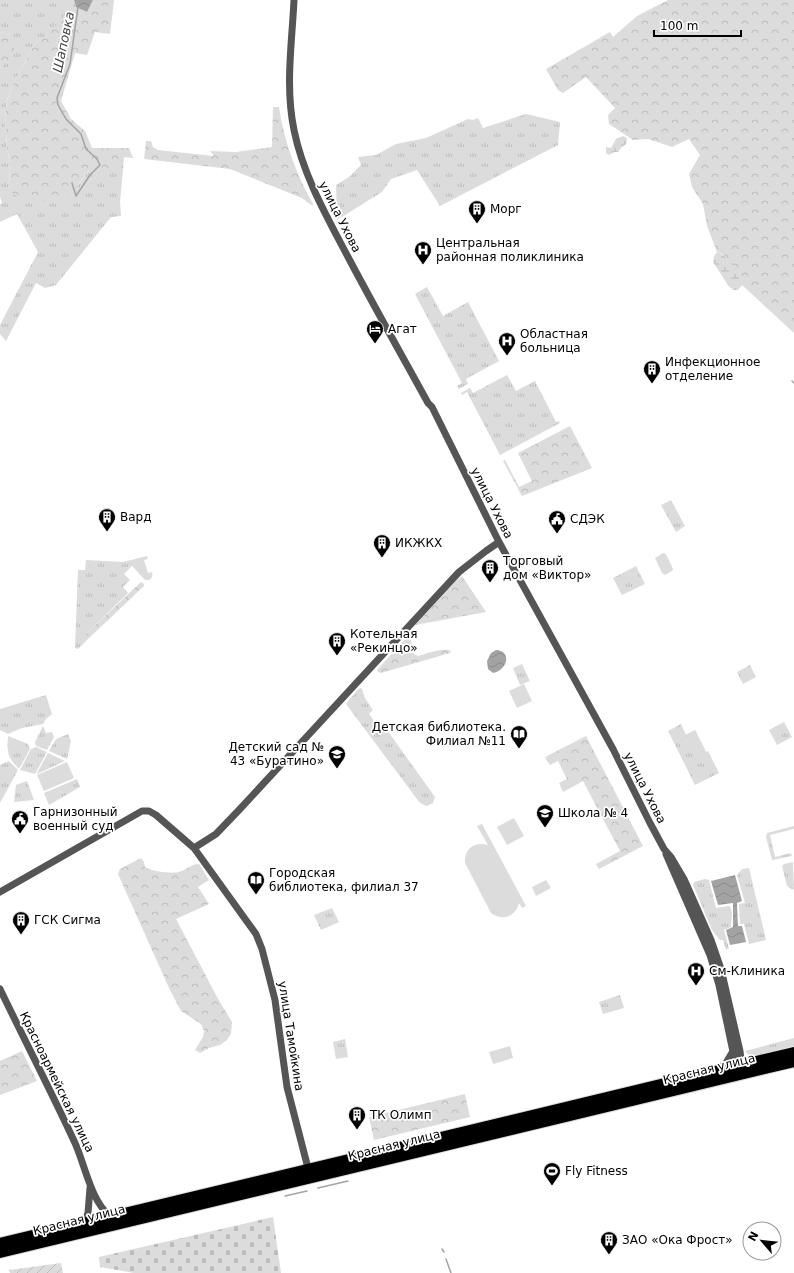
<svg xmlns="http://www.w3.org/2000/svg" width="794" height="1273" font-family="'DejaVu Sans',sans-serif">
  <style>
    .grass { fill: url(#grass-tufts) }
    .forest { fill: url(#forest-crowns) }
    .wetland { fill: url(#wetland-marsh) }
    .cemetery { fill: url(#cemetery-stones) }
    .garden { fill: url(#garden-furrows) }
    .pitch { fill: #dcdcdc }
    .water { fill: url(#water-waves) }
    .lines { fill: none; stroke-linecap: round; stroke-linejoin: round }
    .stream { stroke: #a3a3a3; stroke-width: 1.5 }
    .highway-casing { stroke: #dbdbdb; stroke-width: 12 }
    .minor { stroke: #555; stroke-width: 7 }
    .highway { stroke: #000; stroke-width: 10 }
    .labels { text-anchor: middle; stroke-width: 3.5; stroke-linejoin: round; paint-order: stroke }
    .poi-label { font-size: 12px; fill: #000; stroke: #fff; text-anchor: start }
    .street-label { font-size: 12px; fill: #000; stroke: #fff }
    .water-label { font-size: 13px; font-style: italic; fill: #444; stroke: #fff }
  </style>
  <defs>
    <pattern id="grass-tufts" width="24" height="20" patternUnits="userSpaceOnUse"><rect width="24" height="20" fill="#dcdcdc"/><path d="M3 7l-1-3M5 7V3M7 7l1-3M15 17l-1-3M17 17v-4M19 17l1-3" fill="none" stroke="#bbb"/></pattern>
    <pattern id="forest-crowns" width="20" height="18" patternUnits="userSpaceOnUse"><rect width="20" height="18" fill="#dcdcdc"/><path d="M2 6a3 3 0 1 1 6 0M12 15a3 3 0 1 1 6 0" fill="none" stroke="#bbb"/></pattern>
    <pattern id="wetland-marsh" width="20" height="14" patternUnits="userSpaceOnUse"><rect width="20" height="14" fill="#dcdcdc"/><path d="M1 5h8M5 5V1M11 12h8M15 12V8" fill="none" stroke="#bbb"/></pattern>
    <pattern id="cemetery-stones" width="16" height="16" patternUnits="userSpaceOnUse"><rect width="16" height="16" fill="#dcdcdc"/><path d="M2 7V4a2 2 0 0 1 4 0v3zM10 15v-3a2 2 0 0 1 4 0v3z" fill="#bbb"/></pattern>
    <pattern id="garden-furrows" width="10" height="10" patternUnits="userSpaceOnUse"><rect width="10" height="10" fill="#dcdcdc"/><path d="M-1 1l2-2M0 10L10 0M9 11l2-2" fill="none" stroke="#bbb"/></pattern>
    <pattern id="water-waves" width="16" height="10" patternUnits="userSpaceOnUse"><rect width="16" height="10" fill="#a3a3a3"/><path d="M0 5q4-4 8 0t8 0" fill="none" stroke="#8b8b8b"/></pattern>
  </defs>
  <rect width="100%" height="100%" fill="#fff"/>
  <path class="grass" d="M0,0H74L76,7L87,12H78L34,45L16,79L7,100L5,117L7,148L10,163L9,189L78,185L89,170H123L120,202L121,216L111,217L56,285L45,288L36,283L6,341L0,334V325L38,252L17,214L0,222V204L2,203L0,197V68L13,55L10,35L0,32Z
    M526,114L560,122L558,145L440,206L417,170L391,179L382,192L337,220L336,185L349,177L361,165L358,157L376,155L396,144L426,138L468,119L473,120L478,118L483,128Z
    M427,287L443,316L468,302L499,361L466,379L468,384L459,389L457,386L462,383L415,294Z
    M507,375L516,391L535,381L556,422L559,421L560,423L500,455L467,392L462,395L461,393L470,388L473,393Z
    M671,500L685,526L676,532L661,505Z
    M147,556L148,559L144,560L148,573L152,572C153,576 152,578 149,580H145L132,566L124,574L130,580L123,587L128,593L86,634V639H88L78,649L75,648L78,570H85L86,560L123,562Z
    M636,566L645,584L622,595L613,578Z
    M522,664L530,681L520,685L513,668Z
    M750,665L756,677L743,684L737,672Z
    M361,688L362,689L365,698L373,710L369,714L378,726L382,723L435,797L433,803L427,806L420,803L346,704L358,689Z
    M46,695L52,714L46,719L43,724L22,728L8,734L0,730V709Z
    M784,722L792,737L777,745L769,730Z
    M681,724L686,735L695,730L706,752L708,751L719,773L695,785L668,731Z
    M43,726L46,733L52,732L54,737L47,750L36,746L35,742Z
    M68,734L71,741L67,759L49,751L56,739Z
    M8,736L28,744L30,749L19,769C7,757 7,752 8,736Z
    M36,747L47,752L35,774L20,770L31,749Z
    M48,753L65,761L37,774V773Z
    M9,761L18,770L0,803V765Z
    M77,779L80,787L49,805L44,793Z
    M27,781L34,800L14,802L16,785Z
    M794,826V829L770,835L775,857L791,853L792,856L772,860L766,837L767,833Z
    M793,862L794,889L792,890L787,886L782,866L784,864Z
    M749,868L766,940L749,944L744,924H740L739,904L745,903L737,875L742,869Z
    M705,879L709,880L716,908L730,906L732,913L731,927L724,930L729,948L726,950L723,940H720L712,930L693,885L694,882Z
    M332,908L339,922L321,930L314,915Z
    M620,995L624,1008L603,1014L599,1002Z
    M794,1038V1046L754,1056L748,1054L745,1051Z
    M345,1039L348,1057L336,1059L333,1042Z"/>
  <path class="forest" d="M93,0H114L110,34L95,32L87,55L75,53L61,101L71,119L85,131L92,148H129L133,158L124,157L123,170H89L71,194L60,201H40L18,198L9,189L10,163L7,148L5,117L7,100L16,79L34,45L48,34L64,16L78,12H87Z
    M668,0H794V333L742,285L739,272L726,257L721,253L717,252L707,226L703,204L692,187L689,174L700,155L689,139L672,147L648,139L633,140L609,124L608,115L615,108L586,77L563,93L558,90L546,69L610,32L613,37L637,16Z
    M0,32L10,35L14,43V55L0,68Z
    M273,107H279C284,141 296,174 313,204V206L302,198L230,169L144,159L146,141H151L153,147L158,150L213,156V154L210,151L236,152L272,147Z
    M570,426L592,468L522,496L503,461L505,460L519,487L532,481L518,453Z
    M462,576L486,612L415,625L456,581Z
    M141,582L144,584V586L88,639H86V634Z
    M407,637L409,638L411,640L414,654L418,656C428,654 442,647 451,651L450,653L381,673L378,672L377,670Z
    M586,736L643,846L599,869L596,864L620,851L583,781L563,792L559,783L567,779L558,761L550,765L545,757Z
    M141,858L144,862L145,867C150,871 172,874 179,872C187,870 190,864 199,864L209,880L198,887L209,904L176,919L217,997L232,1022L231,1034L227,1040L220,1045L209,1048L200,1053L195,1050L203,1037L204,1031L201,1024L181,1011L169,988L118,874L120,869Z
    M22,1051L37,1081L0,1095V1061Z
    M465,1094L470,1117L374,1140L369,1117Z"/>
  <path class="wetland" d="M623,136L627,138L626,144L621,148L618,152H614L609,155L606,153V147L611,148L616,139Z
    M717,252C725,254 735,265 739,272C741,276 741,281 742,285L738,290H733L728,285L713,262L714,256Z"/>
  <path class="cemetery" d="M273,1217L281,1273H134L100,1267L99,1257Z"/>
  <path class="garden" d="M61,1263L63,1273H10L9,1270Z"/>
  <path class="pitch" d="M663,553L666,554L673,569L672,571L665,575L662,573L655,558Z
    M524,684L532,701L517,708L509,691Z
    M695,730L705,750L697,755L686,735Z
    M67,762L74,778L44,791L37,775Z
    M514,818L524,836L507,845L497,827Z
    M482,824L526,906L522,908L519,903C516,916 503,922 491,913L465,863C464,848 475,841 488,845L477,826Z
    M546,880L551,888L536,896L532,887Z
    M510,1046L513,1058L493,1064L489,1052Z"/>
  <path class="water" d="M74,0H93L87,12L76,7Z
    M496,650C512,651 508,670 493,673L488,669L487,661L491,653Z
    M735,875L742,901L737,903L738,926H742L746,942L730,945L726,930L733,927V903L718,905L711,881Z"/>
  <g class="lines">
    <path class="stream" d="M72,183L76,196L90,175L100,165L97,159L86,149L81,134L66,119L58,105L57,98L70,64L78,7
      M792,381L794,383
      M318,1188L348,1181
      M285,1196L307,1191
      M442,1249L444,1252
      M446,1259L451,1273"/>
    <g class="highway-casing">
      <path id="highway" d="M0,1243L794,1052
        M0,1253L794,1062"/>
    </g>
    <path class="minor" d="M294,0C292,43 285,87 294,130C303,175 327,217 348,257C374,306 401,354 428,403L432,407L499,542L613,749L650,823L664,849L671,857L684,879L711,940L721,969L740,1051L742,1069
      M194,848L216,834L239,810L459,572L486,551L499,542
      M666,854L710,955L719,985L736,1066L739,1069
      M0,892L142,811H149L156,815L194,848L248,923L256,934L262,949L275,1000L287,1087L309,1172
      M0,989C25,1041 51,1091 75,1143C85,1165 91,1201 110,1216
      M718,1069L726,1063L733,1051
      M84,1223L88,1213L90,1188"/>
    <use href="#highway" class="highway"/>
  </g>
  <defs>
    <g id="building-pin" transform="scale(0.9)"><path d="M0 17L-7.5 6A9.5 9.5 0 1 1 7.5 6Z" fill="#000" stroke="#fff"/><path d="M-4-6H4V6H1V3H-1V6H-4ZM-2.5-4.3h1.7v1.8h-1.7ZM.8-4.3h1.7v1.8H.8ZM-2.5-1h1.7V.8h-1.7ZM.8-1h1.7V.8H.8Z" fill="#fff"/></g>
    <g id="hospital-pin" transform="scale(0.9)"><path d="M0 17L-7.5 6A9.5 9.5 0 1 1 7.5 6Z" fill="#000" stroke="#fff"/><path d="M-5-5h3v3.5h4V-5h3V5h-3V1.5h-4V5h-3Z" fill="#fff"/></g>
    <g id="hotel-pin" transform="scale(0.9)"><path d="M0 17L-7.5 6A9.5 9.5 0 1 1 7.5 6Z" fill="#000" stroke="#fff"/><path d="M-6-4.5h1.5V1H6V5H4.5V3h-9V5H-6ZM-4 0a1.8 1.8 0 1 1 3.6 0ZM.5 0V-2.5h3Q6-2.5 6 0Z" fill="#fff"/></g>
    <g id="civic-pin" transform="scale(0.9)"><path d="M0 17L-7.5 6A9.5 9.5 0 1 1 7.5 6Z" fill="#000" stroke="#fff"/><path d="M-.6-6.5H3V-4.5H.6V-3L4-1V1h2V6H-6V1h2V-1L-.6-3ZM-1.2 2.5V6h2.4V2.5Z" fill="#fff"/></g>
    <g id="library-pin" transform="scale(0.9)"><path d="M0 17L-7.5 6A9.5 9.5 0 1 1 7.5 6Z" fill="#000" stroke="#fff"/><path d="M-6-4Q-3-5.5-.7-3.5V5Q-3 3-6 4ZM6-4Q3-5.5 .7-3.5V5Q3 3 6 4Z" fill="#fff"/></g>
    <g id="school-pin" transform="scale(0.9)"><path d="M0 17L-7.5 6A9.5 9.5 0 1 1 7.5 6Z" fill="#000" stroke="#fff"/><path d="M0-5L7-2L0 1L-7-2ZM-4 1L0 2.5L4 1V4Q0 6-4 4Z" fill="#fff"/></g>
    <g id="stadium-pin" transform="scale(0.9)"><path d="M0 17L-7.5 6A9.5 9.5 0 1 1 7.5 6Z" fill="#000" stroke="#fff"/><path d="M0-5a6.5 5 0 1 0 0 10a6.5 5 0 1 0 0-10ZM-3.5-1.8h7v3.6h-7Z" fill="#fff"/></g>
  </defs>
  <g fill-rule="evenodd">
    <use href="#building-pin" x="477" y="209"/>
    <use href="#hospital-pin" x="423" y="250"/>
    <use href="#hotel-pin" x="375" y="329"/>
    <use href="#hospital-pin" x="507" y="341"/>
    <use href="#building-pin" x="652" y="369"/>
    <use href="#building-pin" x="107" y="517"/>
    <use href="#civic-pin" x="557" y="519"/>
    <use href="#building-pin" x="382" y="543"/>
    <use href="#building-pin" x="490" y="568"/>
    <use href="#building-pin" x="337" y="641"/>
    <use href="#library-pin" x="519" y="734"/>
    <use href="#school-pin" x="337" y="754"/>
    <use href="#school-pin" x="545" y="813"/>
    <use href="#civic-pin" x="20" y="819"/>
    <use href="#library-pin" x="256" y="880"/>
    <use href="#building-pin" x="21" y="920"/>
    <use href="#hospital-pin" x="696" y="971"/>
    <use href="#building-pin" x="357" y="1115"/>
    <use href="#stadium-pin" x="552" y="1171"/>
    <use href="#building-pin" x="609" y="1240"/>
  </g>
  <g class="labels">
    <g class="poi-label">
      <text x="490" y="213">Морг</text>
      <text x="436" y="247">Центральная<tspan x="436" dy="14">районная поликлиника</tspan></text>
      <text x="388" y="333">Агат</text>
      <text x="520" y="338">Областная<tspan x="520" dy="14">больница</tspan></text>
      <text x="665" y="366">Инфекционное<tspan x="665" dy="14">отделение</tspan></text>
      <text x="120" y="521">Вард</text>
      <text x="570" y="523">СДЭК</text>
      <text x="395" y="547">ИКЖКХ</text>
      <text x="503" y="565">Торговый<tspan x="503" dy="14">дом «Виктор»</tspan></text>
      <text x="350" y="638">Котельная<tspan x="350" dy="14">«Рекинцо»</tspan></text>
      <text x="506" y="731" text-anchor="end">Детская библиотека.<tspan x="506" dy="14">Филиал №11</tspan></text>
      <text x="324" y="751" text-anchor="end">Детский сад №<tspan x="324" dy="14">43 «Буратино»</tspan></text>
      <text x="33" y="816">Гарнизонный<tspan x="33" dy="14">военный суд</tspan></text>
      <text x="558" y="817">Школа № 4</text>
      <text x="269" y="877">Городская<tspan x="269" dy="14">библиотека, филиал 37</tspan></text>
      <text x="34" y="924">ГСК Сигма</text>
      <text x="709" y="975">См-Клиника</text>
      <text x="370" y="1119">ТК Олимп</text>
      <text x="565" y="1175">Fly Fitness</text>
      <text x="622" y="1244">ЗАО «Ока Фрост»</text>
    </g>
    <g class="street-label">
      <text transform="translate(340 217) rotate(63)" y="4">улица Ухова</text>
      <text transform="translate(492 503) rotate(63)" y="4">улица Ухова</text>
      <text transform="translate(645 788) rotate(63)" y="4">улица Ухова</text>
      <text transform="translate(291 1036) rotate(81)" y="4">улица Тамойкина</text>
      <text transform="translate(709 1069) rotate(-14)" y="4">Красная улица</text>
      <text transform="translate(57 1082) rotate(64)" y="4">Красноармейская улица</text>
      <text transform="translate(394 1145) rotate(-14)" y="4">Красная улица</text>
      <text transform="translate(79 1220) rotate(-14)" y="4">Красная улица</text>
    </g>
    <g class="water-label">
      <text transform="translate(63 42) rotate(-78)" y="5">Шаповка</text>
    </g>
  </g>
  <g transform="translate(762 1241) rotate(298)"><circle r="19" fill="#ffffff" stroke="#999999"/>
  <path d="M0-3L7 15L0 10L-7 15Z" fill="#000000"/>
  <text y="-6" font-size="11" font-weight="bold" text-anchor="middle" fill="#000000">N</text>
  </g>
  <path d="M654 30v6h87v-6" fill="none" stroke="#000000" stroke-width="2"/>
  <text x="660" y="30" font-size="12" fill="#000000" stroke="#ffffff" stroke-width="3" paint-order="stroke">100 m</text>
</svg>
